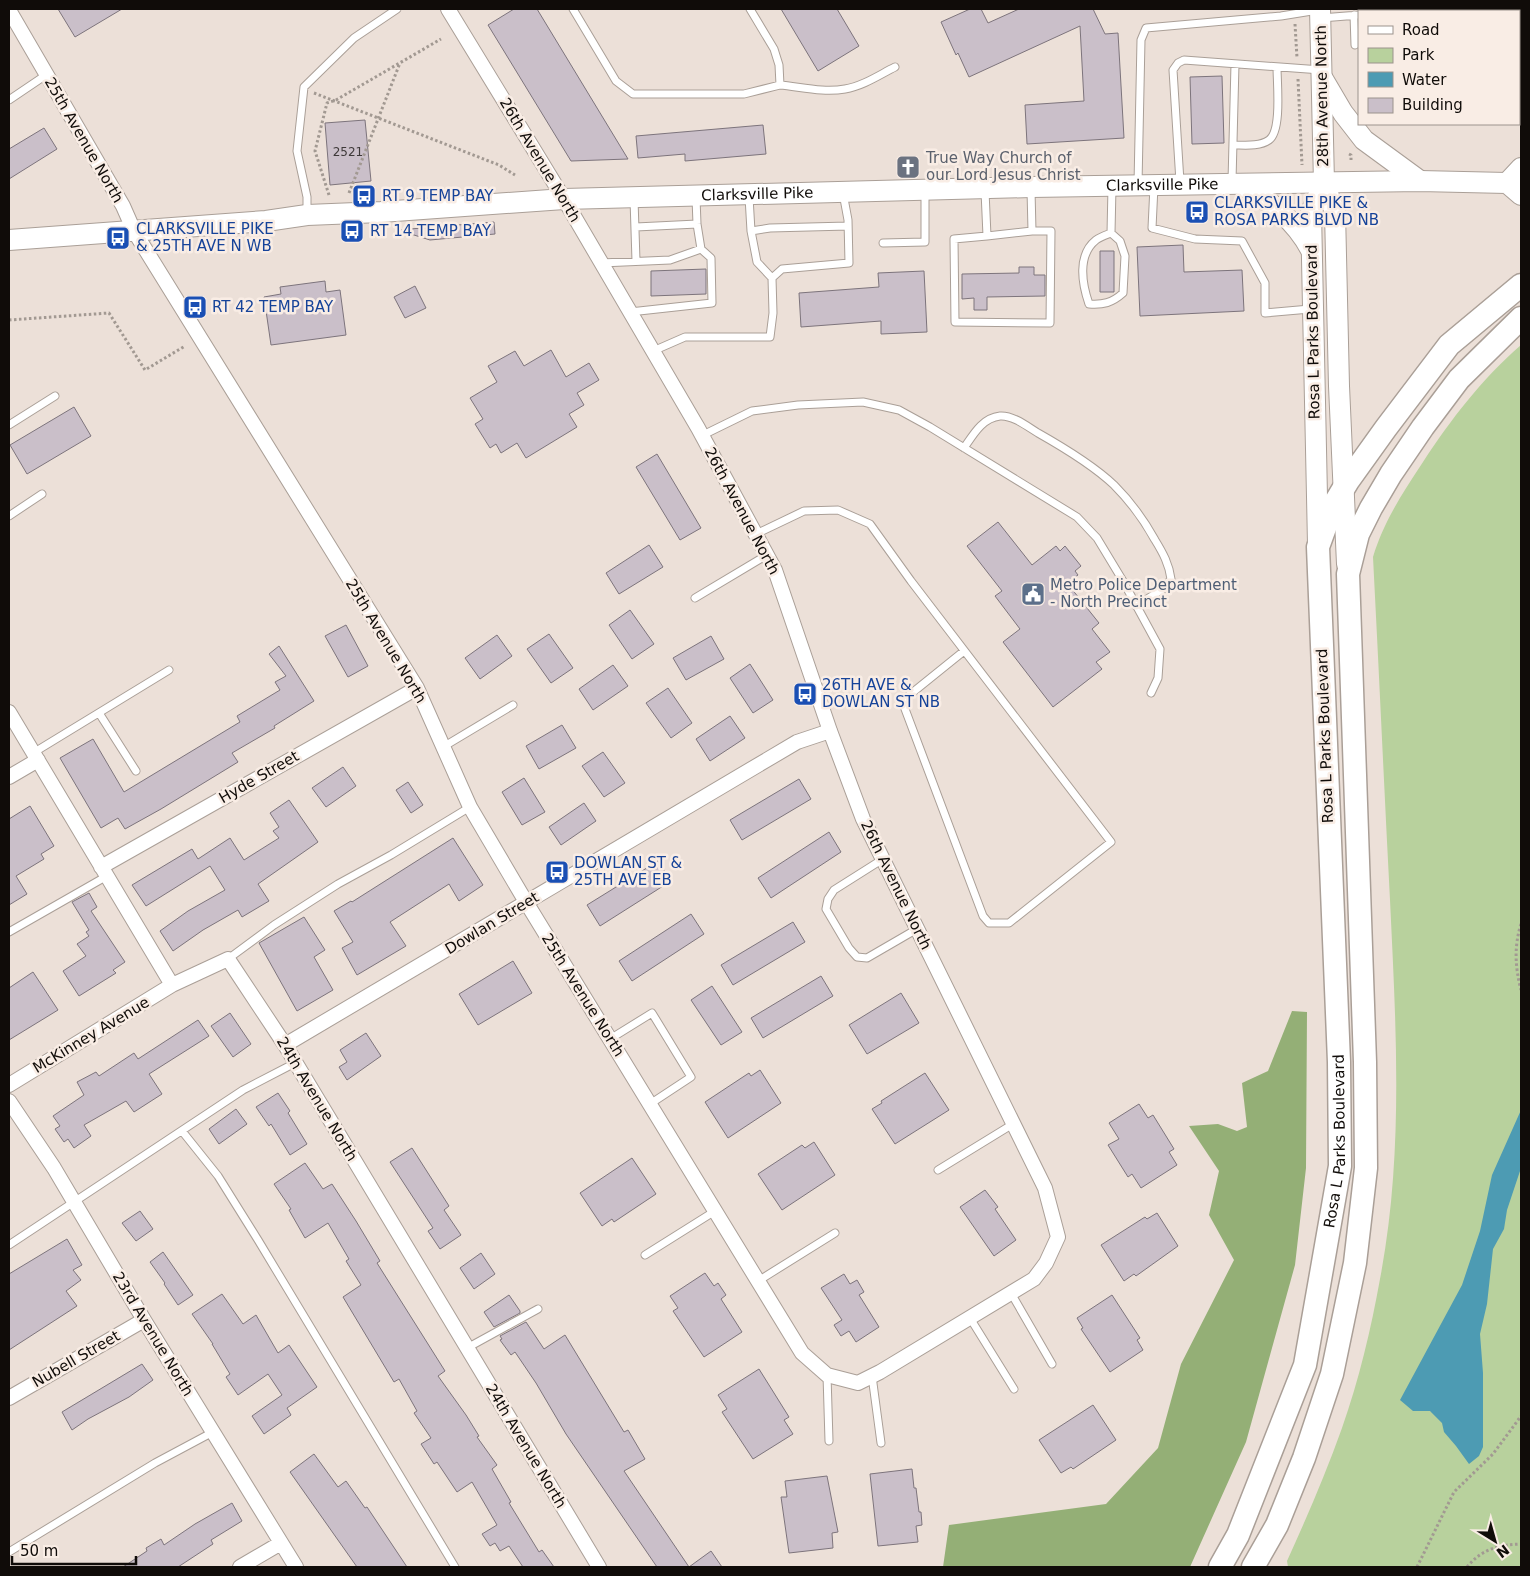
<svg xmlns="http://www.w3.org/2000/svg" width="1530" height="1576" font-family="'DejaVu Sans',sans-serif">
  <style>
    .green { fill: #b8d19d }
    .forest { fill: #94af76 }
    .water { fill: #4d9bb3 }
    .building { fill: #cabfc9; stroke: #7d747c }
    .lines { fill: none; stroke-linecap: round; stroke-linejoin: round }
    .lane-casing { stroke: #aa9f97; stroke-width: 9 }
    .street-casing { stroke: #aa9f97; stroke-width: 16 }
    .secondary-casing { stroke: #aa9f97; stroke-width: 22 }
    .primary-casing { stroke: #aa9f97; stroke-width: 25 }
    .path { stroke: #a29992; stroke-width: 3; stroke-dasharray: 2.5 2.5; stroke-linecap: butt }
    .lane { stroke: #fff; stroke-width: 7 }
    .street { stroke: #fff; stroke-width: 14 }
    .secondary { stroke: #fff; stroke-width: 20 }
    .primary { stroke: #fff; stroke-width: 22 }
    .labels { text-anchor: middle; stroke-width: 5; stroke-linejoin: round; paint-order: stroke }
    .number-label { font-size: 12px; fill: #3e3939 }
    .street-label { font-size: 15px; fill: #100c09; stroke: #f9ede5 }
    .worship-label { font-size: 15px; fill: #5b616d; stroke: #f9ede5; text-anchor: start }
    .transit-label { font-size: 15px; fill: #164399; stroke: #f9ede5; text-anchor: start }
    .service-label { font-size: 15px; fill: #4e5e75; stroke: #f9ede5; text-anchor: start }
  </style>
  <rect width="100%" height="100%" fill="#ece0d8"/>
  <path class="green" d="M1521,345V1567H1288L1287,1561C1307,1517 1326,1473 1342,1428C1359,1380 1371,1329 1380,1279C1404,1154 1396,1027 1390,900C1384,786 1379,671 1373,557C1384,521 1402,494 1423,462C1452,418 1481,380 1521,345Z"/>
  <path class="forest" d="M1292,1011L1307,1012L1306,1168L1295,1265L1246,1442L1190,1567H943L949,1525L1106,1504L1158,1448L1181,1364L1234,1260L1209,1215L1219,1171L1189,1126L1218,1124L1237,1131L1247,1127L1242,1083L1268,1071Z"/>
  <path class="water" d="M1521,1110V1168L1507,1210L1504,1229L1493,1249L1487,1304L1480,1334L1483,1373V1447L1479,1456L1469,1464L1456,1446L1444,1432L1442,1423L1430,1411H1413L1400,1400L1462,1285L1480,1231L1492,1175Z"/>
  <path class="building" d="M58,9H122L75,37Z
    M514,9H537L628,159L571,161L488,25Z
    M781,9H837L859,46L818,71Z
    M970,9H981L988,23L1019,9H1093L1105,34L1118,33L1124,138L1027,144L1025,105L1084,101L1080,26L969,77L958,53L956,55L941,22Z
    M1222,76L1224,143L1192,144L1190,77Z
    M365,120L371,181L330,185L325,123Z
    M763,125L766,154L685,161V154L638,158L636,136Z
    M44,128L57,149L9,179V149Z
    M494,222L495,234L430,240L398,230Z
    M1183,245L1184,272L1242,270L1244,311L1140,316L1137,247Z
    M1100,251H1114V292H1100Z
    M1019,267H1034V275H1045V296L987,297V310H974V298L962,299V274L1019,273Z
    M706,269V294L651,296V271Z
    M924,271L927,332L881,334V321L801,327L799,293L879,287L878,273Z
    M325,281L326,292L340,290L346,335L271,345L264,297L281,294L280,287Z
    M415,286L426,308L405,318L394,297Z
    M551,350L566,377L589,363L599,380L577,393L584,405L569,414L577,427L526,458L517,443L501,453L496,444L490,448L475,424L483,419L470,398L497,382L488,366L515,351L524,366Z
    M74,407L91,436L27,474L10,445Z
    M657,454L701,528L680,540L636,467Z
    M998,522L1032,565L1056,546L1060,551L1065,546L1081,566L1075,571L1078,575L1067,583L1099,623L1092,629L1110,652L1096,662L1102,669L1053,707L1003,642L1020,629L995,596L1002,591L967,546Z
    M649,545L663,567L619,594L606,573Z
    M630,610L654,644L632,659L609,625Z
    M346,625L368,666L348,677L325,636Z
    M549,634L573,668L551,683L527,649Z
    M497,635L512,656L480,679L465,658Z
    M711,636L724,659L686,680L673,658Z
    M279,646L314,701L274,726L275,728L232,753L238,762L161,809L125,829L118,818L101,828L60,758L93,739L124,792L240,722L237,716L280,690L275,682L286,676L269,654Z
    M750,664L773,700L753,713L730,678Z
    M613,665L628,686L593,710L579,689Z
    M668,688L692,723L671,738L646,703Z
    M730,716L745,738L710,761L696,739Z
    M562,725L576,748L539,769L526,746Z
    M603,752L625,783L604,797L582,766Z
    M343,767L356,786L326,807L312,788Z
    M524,778L545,812L522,825L502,792Z
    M799,779L811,799L742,840L730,820Z
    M408,782L423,805L411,813L396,790Z
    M289,800L318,842L258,884L269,901L242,917L238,910L203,930L173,951L160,931L188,911L225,890L210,866L146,906L132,885L192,849L198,859L230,838L244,860L279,838L273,831L279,827L270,813Z
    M584,803L596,821L561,845L549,827Z
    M30,806L54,846L41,854L44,859L16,876L27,894L9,905V819Z
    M829,832L841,852L771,898L758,878Z
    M453,838L483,885L459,901L449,884L390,922L406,946L357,975L342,948L353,942L334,911L351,901L352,902Z
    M658,861L671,881L600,926L587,905Z
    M89,893L97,907L91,911L125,962L113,970L116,973L79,996L63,971L86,956L77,944L89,936L86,932L89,930L72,902Z
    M691,914L704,934L632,981L619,961Z
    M304,917L325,950L314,957L333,990L297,1011L259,943Z
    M793,922L805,942L733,985L721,965Z
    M513,961L532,993L478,1025L459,994Z
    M33,972L58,1010L9,1040V988Z
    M821,976L833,996L763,1038L751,1018Z
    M712,986L742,1032L721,1045L691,1000Z
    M901,993L919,1023L867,1054L849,1025Z
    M230,1013L251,1044L233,1057L211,1026Z
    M198,1020L209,1036L149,1074L162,1094L134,1112L126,1101L84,1125L91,1136L74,1148L68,1139L64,1142L55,1129L60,1126L53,1116L84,1095L77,1082L96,1072L99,1076L134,1053L138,1059Z
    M366,1033L381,1056L347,1080L339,1067L347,1062L340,1050Z
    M760,1070L781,1103L728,1138L705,1102L749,1073L751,1076Z
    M925,1073L949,1110L895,1144L872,1109L882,1103L881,1101Z
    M278,1093L290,1111L288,1113L307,1144L290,1155L271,1124L269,1126L256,1107Z
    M1139,1104L1148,1118L1153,1115L1174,1149L1169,1152L1177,1165L1141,1188L1132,1174L1128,1177L1108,1145L1119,1139L1109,1123Z
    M236,1109L247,1124L219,1144L209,1129Z
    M814,1142L835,1175L782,1210L758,1174L802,1145L805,1148Z
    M412,1148L449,1206L444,1210L461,1235L440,1249L428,1231L433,1228L390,1162Z
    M632,1158L656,1194L614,1222L612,1219L602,1226L580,1193Z
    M305,1163L323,1189L332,1184L356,1221L380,1261L377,1263L445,1371L438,1376L466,1415L479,1436L477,1437L497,1465L492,1469L511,1502L509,1503L539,1552L542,1550L554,1567H523L509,1546L500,1551L495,1543L490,1546L482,1534L497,1525L472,1482L457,1492L437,1462L434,1464L421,1444L431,1438L414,1413L417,1411L399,1379L394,1382L343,1297L361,1285L346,1261L349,1259L328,1223L305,1238L289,1210L291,1209L274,1184Z
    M985,1190L998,1207L995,1209L1016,1240L994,1256L960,1207Z
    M140,1211L153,1229L136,1241L122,1223Z
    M1157,1213L1178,1246L1136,1276L1134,1274L1124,1281L1101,1245L1145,1217L1147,1219Z
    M67,1239L82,1265L73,1270L81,1280L66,1291L77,1306L9,1350V1274Z
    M163,1252L193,1295L178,1305L164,1284L165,1283L150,1262Z
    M481,1253L495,1274L474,1289L460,1268Z
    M705,1273L714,1286L718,1283L726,1295L721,1299L742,1332L704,1357L673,1311L678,1308L670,1296Z
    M844,1274L850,1284L857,1280L864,1292L859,1295L879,1327L856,1342L849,1331L841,1336L834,1325L842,1320L821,1288Z
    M222,1294L243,1324L256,1315L278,1353L289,1345L317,1387L287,1408L291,1415L264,1434L252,1416L282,1395L268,1374L238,1395L226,1377L230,1374L212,1344H213L192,1314Z
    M509,1295L520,1311V1313L494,1327L484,1312Z
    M1112,1295L1140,1338L1137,1340L1143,1350L1110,1372L1081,1329L1083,1328L1077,1318Z
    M526,1322L544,1349L565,1335L624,1432L628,1430L645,1459L624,1471L689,1567H657L566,1434L536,1383L515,1352L511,1355L500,1340L502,1339L500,1336Z
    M142,1364L153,1380L129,1397L88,1419L72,1430L62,1412Z
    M759,1369L789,1417L784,1420L793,1434L753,1459L722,1412L727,1409L718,1395Z
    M1093,1405L1116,1440L1073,1469L1071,1467L1061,1473L1039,1440Z
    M314,1454L338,1487L346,1481L365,1508L367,1507L407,1567H357L290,1472Z
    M912,1469L914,1488H916L919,1512H921L922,1525L916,1526L918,1542L878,1546L870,1474Z
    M827,1476L838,1532L832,1533L833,1548L789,1553L781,1497H787L785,1481Z
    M232,1503L242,1521L211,1540L213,1544L178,1567H123L147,1551L146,1548L161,1539L164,1545L195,1524Z
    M711,1551L722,1567H689Z"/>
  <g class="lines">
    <g class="lane-casing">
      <path id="lane" d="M573,9L616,81L633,94H744L780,85L779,65L774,49L750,9
        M1399,9V11
        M1437,9V11
        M1381,11V9
        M1354,15L1355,45
        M1321,18L1359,15
        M780,85C801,87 824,93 845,89C863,86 879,75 895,67
        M9,100L46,75
        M1233,145C1244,145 1259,147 1269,140C1282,131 1277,83 1277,67
        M1232,181L1235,64
        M1180,182L1173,70L1178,63L1184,60L1321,70
        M1138,184L1141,40L1146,28L1281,16L1318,10
        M1154,186L1152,228L1195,239L1242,241L1265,283V313L1310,309
        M985,191L987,236L954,239L955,322L1050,323L1051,231H1032L1031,190
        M749,197L751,231L757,262L772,278
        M634,199L636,261
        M307,213V197L297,151L304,87L354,38L397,9
        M636,227L697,224
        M751,231L770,228L848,226
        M1111,233L1120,241L1125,256L1123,293C1112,303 1103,305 1089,304C1082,284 1077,255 1096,240C1100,237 1106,235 1111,233Z
        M1111,233L1112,187
        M987,236L1032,231
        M883,243L925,242V192
        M601,263L670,260L701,249
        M630,312L712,303L711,258L701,249L697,224L696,198
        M653,351L685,337H770L773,313L772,278L782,269L849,263L848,220L843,193
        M9,425L55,396
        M703,435L752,411L798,405L863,402L899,410L930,427L1077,517L1097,538L1123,581L1160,649L1158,678L1151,693
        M964,448C973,435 982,418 1000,416C1013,415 1028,427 1038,433C1061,446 1095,467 1114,485C1130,501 1144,520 1155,540C1163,553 1169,564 1171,579L1163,589L1136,606
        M9,516L42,494
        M756,534L804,511L838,510L870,524L911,581L1111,842L1009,923H989L983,916L902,701L964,651
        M695,598L767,555
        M99,713L136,771
        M443,747L513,705
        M33,753L169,670
        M883,859L834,890L828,899L826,909L849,948L857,957L867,958L917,929
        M9,932L107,876
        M228,959L274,925L338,884L391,855L470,807
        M610,1039L652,1013L691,1077L650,1104
        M182,1131L218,1176L258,1240L455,1567
        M938,1170L1013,1124
        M9,1245L243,1090L295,1063
        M645,1255L715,1211
        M758,1281L835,1233
        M1011,1293L1052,1364
        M970,1318L1014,1389
        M467,1348L538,1309
        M827,1375L829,1441
        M872,1376L881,1443
        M9,1552L155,1463L213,1432"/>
    </g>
    <g class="street-casing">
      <path id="street" d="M9,10L123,206L134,231L417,688L470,807L526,902L802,1353L827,1375L858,1383L880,1372L1034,1279L1046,1263L1058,1237L1045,1188L863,819L830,731L775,570L698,428L564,199L448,9
        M9,712L172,985
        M9,777L38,760
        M101,867L417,688
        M285,1045L797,742L830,731
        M9,1085L172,985L228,959L285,1045L599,1567
        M9,1101L54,1168L144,1320L296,1567
        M9,1398L144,1320
        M240,1567L281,1543"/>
    </g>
    <g class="secondary-casing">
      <g id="secondary">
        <path d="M1323,79L1343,113L1364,140L1420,181"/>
        <path d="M1324,183L1335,212L1339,386L1347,564"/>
        <path d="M1507,183L1521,168"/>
        <path d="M1241,184C1270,201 1295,220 1311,250"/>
        <path id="s1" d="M9,240L266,221L307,215L381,212L564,199L1031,187L1420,181L1507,183L1521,195"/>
        <path d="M1318,544L1311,212L1324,183L1320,9"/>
      </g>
    </g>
    <g class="primary-casing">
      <g id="primary">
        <path id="s2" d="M1220,1567L1238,1535L1305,1365L1340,1166L1339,1062L1318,547L1333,506L1348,481L1386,428L1449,345L1521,285"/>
        <path d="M1253,1567L1277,1525L1304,1458L1332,1374L1355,1263L1366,1168L1365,1062L1348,574L1358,534L1371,508L1391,474L1423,427L1459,379L1521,318"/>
      </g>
    </g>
    <path class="path" d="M1295,24L1297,58
      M1298,79L1302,165
      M314,93L499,165L515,175
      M1349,154L1351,155V160
      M349,193L400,63
      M329,195L315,151L327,103L336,100L441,39
      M9,320L109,313L145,370L185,346
      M1521,924C1514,946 1515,967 1521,990
      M1417,1567L1454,1492L1493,1454L1521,1416
      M1467,1567C1482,1549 1498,1545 1521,1544"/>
    <use href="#lane" class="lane"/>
    <use href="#street" class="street"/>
    <use href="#secondary" class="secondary"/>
    <use href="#primary" class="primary"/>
  </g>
  <defs>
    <g id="church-square" transform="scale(1.25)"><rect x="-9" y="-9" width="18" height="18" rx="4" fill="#6b7280" stroke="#f9ede5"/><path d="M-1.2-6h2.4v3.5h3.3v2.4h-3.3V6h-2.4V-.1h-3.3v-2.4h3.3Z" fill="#fff"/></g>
    <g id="bus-square" transform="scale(1.25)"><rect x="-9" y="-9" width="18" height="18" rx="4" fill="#1a4fb4" stroke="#f9ede5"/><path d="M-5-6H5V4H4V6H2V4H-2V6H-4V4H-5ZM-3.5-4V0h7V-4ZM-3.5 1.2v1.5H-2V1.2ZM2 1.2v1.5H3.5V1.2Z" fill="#fff"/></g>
    <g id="civic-square" transform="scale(1.25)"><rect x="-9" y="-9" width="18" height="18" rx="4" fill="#5c6f8a" stroke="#f9ede5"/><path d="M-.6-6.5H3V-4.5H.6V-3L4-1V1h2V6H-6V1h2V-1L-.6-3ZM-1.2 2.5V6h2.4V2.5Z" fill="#fff"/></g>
  </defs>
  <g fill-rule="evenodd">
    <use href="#church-square" x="908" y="167"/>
    <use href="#bus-square" x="364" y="196"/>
    <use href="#bus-square" x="1197" y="212"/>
    <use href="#bus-square" x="352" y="231"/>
    <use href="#bus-square" x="118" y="238"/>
    <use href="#bus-square" x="195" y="307"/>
    <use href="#civic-square" x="1033" y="594"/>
    <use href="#bus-square" x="805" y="694"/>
    <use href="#bus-square" x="557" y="872"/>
  </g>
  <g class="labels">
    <g class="number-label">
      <text x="348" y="156">2521</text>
    </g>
    <g class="street-label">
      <text transform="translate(1322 96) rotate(-91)" y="5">28th Avenue North</text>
      <text transform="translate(84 140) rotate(60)" y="5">25th Avenue North</text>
      <text transform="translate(540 160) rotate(59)" y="5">26th Avenue North</text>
      <text dy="5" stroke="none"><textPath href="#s1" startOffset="1155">Clarksville Pike</textPath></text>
      <text dy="5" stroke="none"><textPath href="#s1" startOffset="750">Clarksville Pike</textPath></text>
      <text transform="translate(1313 332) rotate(-91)" y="5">Rosa L Parks Boulevard</text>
      <text transform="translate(742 511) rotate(62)" y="5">26th Avenue North</text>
      <text transform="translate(386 641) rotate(59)" y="5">25th Avenue North</text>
      <text transform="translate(1325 736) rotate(-92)" y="5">Rosa L Parks Boulevard</text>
      <text transform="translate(259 777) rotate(-30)" y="5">Hyde Street</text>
      <text transform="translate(896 885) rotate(64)" y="5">26th Avenue North</text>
      <text transform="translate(492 923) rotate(-31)" y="5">Dowlan Street</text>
      <text transform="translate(583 995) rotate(58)" y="5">25th Avenue North</text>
      <text transform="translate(91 1035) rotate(-31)" y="5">McKinney Avenue</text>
      <text transform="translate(317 1099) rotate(59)" y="5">24th Avenue North</text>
      <text dy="5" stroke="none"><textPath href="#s2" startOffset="446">Rosa L Parks Boulevard</textPath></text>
      <text transform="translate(153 1334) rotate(59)" y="5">23rd Avenue North</text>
      <text transform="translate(76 1359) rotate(-30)" y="5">Nubell Street</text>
      <text transform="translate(526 1446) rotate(59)" y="5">24th Avenue North</text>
    </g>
    <g class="worship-label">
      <text x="926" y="163">True Way Church of<tspan x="926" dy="17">our Lord Jesus Christ</tspan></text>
    </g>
    <g class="transit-label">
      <text x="382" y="201">RT 9 TEMP BAY</text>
      <text x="1214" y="208">CLARKSVILLE PIKE &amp;<tspan x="1214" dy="17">ROSA PARKS BLVD NB</tspan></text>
      <text x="136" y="234">CLARKSVILLE PIKE<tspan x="136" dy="17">&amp; 25TH AVE N WB</tspan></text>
      <text x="370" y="236">RT 14 TEMP BAY</text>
      <text x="212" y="312">RT 42 TEMP BAY</text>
      <text x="822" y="690">26TH AVE &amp;<tspan x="822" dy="17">DOWLAN ST NB</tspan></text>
      <text x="574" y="868">DOWLAN ST &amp;<tspan x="574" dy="17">25TH AVE EB</tspan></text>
    </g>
    <g class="service-label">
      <text x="1050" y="590">Metro Police Department<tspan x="1050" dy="17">- North Precinct</tspan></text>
    </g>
  </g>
  <rect width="1530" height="1576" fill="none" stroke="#100c09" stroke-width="20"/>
  <rect x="1358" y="10" width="162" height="115" fill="#f9ede5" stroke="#9c938d"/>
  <rect x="1368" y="26" width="25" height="8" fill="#ffffff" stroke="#9c938d"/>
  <text x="1402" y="35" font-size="15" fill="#100c09">Road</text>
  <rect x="1368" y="48" width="25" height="15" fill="#b8d19d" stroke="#9c938d"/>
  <text x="1402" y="60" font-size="15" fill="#100c09">Park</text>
  <rect x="1368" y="72" width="25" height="15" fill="#4d9bb3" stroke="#9c938d"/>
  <text x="1402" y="85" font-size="15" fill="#100c09">Water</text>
  <rect x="1368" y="98" width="25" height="15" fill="#cabfc9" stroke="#9c938d"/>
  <text x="1402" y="110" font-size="15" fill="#100c09">Building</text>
  <g transform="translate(1495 1541) rotate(143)" stroke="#f9ede5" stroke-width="4" paint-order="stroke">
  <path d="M0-4L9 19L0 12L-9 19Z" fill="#100c09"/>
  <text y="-8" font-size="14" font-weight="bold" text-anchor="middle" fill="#100c09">N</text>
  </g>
  <path d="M12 1556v8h124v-8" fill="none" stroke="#100c09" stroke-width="2.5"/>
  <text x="20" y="1556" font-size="15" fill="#100c09" stroke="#f9ede5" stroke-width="4" paint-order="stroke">50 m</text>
</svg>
